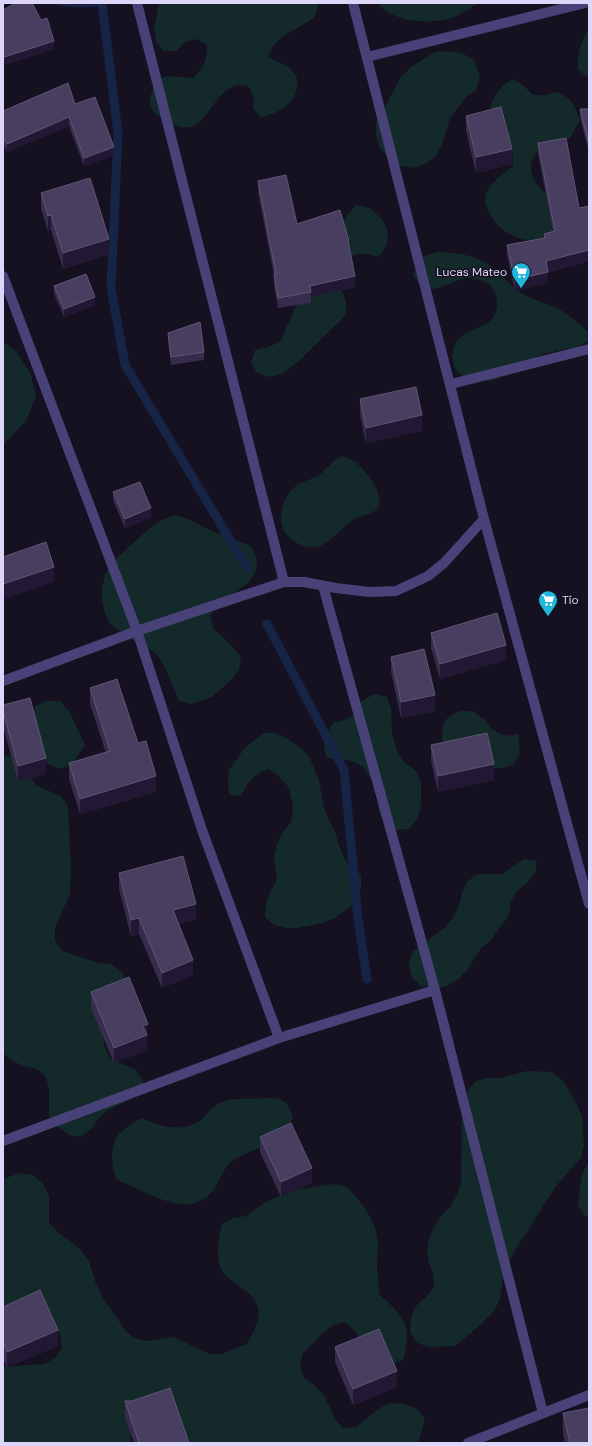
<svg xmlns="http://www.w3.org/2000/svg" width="592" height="1446" font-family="'DM Sans',sans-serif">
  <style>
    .green { fill: #14292a }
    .water { fill: #162445 }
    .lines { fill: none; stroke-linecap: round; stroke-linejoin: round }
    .stream { stroke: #162445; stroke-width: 9 }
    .minor { stroke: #494279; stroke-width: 10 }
    .wall { fill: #362c4c }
    .shaded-wall { fill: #211933 }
    .building { fill: #483e5f; stroke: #5f5677 }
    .labels { text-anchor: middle; stroke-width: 3; stroke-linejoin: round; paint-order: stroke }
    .poi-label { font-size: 12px; fill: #ddd6f9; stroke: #151121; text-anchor: end }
  </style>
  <rect width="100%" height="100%" fill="#151121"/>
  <path class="green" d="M159,3H316L318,6L314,18L282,37L273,46L268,57L287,66L296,75C297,79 298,84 297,88C294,106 276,114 261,117L253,109L254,97L248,86C244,86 239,84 236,85C215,92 208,122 191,127C179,130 152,117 150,104C149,97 154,88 156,80L167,76L193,78C204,67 207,61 207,45L197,39L185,42L176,51H164L156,41L154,29Z
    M378,3H479C471,6 465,12 457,16C435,25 393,24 378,3Z
    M589,29V79L578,69C577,55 580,42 589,29Z
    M448,51L461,53L474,59L480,77L476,90L466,97L450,118L442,144L437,155L426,163L415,168L401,166L390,160L380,148L376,136V123L401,77L411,67L435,52Z
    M513,79L524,86L533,95H545L558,92C572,99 575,105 580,120L570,138C562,141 553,142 546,145C540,149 536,152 533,158C521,185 562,204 579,217C571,222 551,237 543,239C521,244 498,232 489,212C486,207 484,200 486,194C488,184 505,173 513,166V154L490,108C496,93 498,88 513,79Z
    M356,205L370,208L383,220L388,232L387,245L379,257L368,254H355L345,263L341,289L346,301V315L302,358L282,374L269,377L257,373L251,363L255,350L268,347L280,342L296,306L307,297L347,215Z
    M439,252C461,253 481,256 498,272C507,281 515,290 526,296C534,300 544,302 552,306C566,312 578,322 589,333V341C575,350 558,349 543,354C519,363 502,387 474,380C467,379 460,375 456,370C450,360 451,344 461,337C476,325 498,327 497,301C496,295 494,289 490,285C485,281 473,278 467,278C454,279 435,296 420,285C418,282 415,278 413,275C419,259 421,255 439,252Z
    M3,342L15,350L30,372L36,396L26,421L3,445Z
    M342,456C357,458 377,482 379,497C380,501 379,505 378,509C370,515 361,515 353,520C342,527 329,545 316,547C305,548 296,544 288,536C275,522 282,496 297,485C304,480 312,480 319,475C327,469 333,460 342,456Z
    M175,515L188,519L212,531L251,546L257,559L256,571L249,582L218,605L210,616L213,628L233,647L241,657L239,670L232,679L212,697L191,704L179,701L164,665L155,652L143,647L110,624L105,613L102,600V588L105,575L111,563L151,527L162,520Z
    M374,694L387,697L391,709L392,734L397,750L404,762L415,770L421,782V806L417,820L408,829L396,830L385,825L379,812L376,788L363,767L352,761L327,758C322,742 324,736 334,722C351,720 355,716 362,701Z
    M46,701H60L69,711L85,745L71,765L59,769L48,764L33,744V719L35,706Z
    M460,711H473L484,719L493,730L505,736L518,734L520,753L513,765L501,768H488L453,750L442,740C442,722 444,718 460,711Z
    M263,733H276L288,739L300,747L309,756L319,781L324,808L329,820L335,832L343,857L351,867L361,875V888L356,902L335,918L322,923L298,928H286L274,925L265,917L266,904L270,892L277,880L274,856L277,844L283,832L291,822L293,809L291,796L287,785L278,776L268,769C253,775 248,782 241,796L229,795L228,782L229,770L244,749Z
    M3,755L11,757L29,776L37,786L61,796L68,806L71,868L70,894L55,928V940L62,951L99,963L112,964L123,973L125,985L103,1034L104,1046L111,1059L136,1070L143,1081L142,1094L108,1110L98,1119L91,1130L80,1137L69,1135L57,1126L49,1116V1090L46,1077L37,1069L24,1066L12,1061L3,1053Z
    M524,859L537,861L535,873L527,883L517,891L511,901L509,915L491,940L481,948L467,970L458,979L447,986L435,988L421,986L412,977L409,965L412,952L444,928L453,918L459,905L462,893L467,882L477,874H502Z
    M527,1071L552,1072L563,1081L577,1104L582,1117L584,1145L581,1158L556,1186L530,1227L516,1248L504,1272L500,1298L495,1310L477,1328L455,1346L429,1347L417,1343L410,1332L411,1318L415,1307L426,1297L434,1287L433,1274L429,1263L427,1251L429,1239L434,1227L441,1216L450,1207L457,1195L461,1182L462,1104L467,1092L475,1082L486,1078H501Z
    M265,1098C283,1098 288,1100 293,1118C291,1121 290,1126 287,1129C278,1142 250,1151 235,1159C223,1166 220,1182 212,1192C188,1221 144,1190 117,1180C111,1166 109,1145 120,1133C126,1127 134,1123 141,1118C161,1127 185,1134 203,1118C210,1111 215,1103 225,1101C237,1097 252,1100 265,1098Z
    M589,1163V1218L585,1216L578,1205L581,1179L585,1168Z
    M20,1173L33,1175L43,1184L49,1196V1223L59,1233L69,1240L80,1249L88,1259L96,1284L102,1296L125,1330L134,1338L147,1341L173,1337L210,1354H222L247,1344C258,1325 267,1306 245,1290C238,1285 231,1281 225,1275C214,1262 218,1239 222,1224L233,1218L246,1216L257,1208L268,1201L293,1190L334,1184L346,1186C361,1202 377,1220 378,1244C378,1252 377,1261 377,1269C378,1277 379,1285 379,1294C404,1317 413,1325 403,1360L391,1364L361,1341L354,1330L345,1322L333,1325L322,1334L303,1353L300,1365L304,1378L314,1385L324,1395L335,1419L343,1428L356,1427L378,1409L390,1403L404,1404L416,1408L425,1419L418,1443H168L131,1429L130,1443H3V1367L44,1364L55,1358L62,1347L60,1334L52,1325L3,1332V1179Z"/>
  <path class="water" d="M50,3H106V5C84,9 72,8 50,3Z"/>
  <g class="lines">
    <path class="stream" d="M102,3L118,133L111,288L125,365L247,568
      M267,624L344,770L358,919L367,979"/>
    <path class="minor" d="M137,3L284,582
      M353,3L484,519L589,904
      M367,57L585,3
      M3,276L137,631L202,830L279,1038
      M451,384L589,349
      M323,586L435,990L543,1413
      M3,681L137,631L284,582H304L336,588L369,592L396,591L428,576L444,563L484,519
      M3,1141L279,1038L435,990
      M468,1443L589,1395"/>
  </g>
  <path class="wall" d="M3,10L54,49L4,65L3,61Z
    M75,104L114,155L84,166L69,126L7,152L3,144V111Z
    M580,109H589V153L580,117Z
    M466,116L512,164L476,173L466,131Z
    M538,143L579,208L589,206V261L548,272V283L515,291L507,255V245L544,238V234L553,231L538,154Z
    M258,181L297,224L349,247L355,287L311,297V303L278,308L274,285V276L258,192Z
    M41,193L109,254L63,269L51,230L48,231L41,209Z
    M54,286L95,305L64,317L54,294Z
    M168,333L204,352V360L171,365L168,341Z
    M360,399L422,431L366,443L360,415Z
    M113,492L151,517L125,528L113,500Z
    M431,633L506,660L440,679L431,648Z
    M391,657L435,711L401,718L391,672Z
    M90,688L138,743L156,792L80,814L69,779V763L106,753L90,704Z
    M3,705L46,774L18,781L3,726Z
    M431,745L494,780L438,792L431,760Z
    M119,873L196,919L178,924L193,975L162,988L139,934L131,936L119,889Z
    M91,992L148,1039L147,1040V1050L114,1063L91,1008Z
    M260,1137L312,1183L281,1197L260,1152Z
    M3,1307L58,1346L7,1367L3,1358Z
    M335,1347L397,1387L353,1405L335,1362Z
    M125,1401L189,1443H134L125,1417Z
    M563,1413L589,1443H565L563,1434Z"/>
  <path class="shaded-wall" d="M54,41V49L4,65V57Z
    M69,117V126L7,152V144Z
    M114,147V155L84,166V158Z
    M512,149V164L476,173V157Z
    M51,215V230L48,231V216Z
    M109,239V254L63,269V253Z
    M589,250V261L546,272V261Z
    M548,272V283L515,291V280Z
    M355,276V287L311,297L310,286Z
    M95,297V305L64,317V309Z
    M422,415V431L366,443V428Z
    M151,508V517L125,528V519Z
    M54,567V582L3,600V584Z
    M506,645V660L440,679V664Z
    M435,695V711L401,718V702Z
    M46,758V774L18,781V766Z
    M494,764V780L438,792V776Z
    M156,776V792L80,814V799Z
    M196,904V919L173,925V910Z
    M139,918V934L131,936V920Z
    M193,960V975L162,988V973Z
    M148,1024V1039L147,1040V1050L114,1063V1048L143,1026Z
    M312,1168V1183L281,1197V1182Z
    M58,1330V1346L7,1367V1352Z
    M397,1371V1387L353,1405V1389Z"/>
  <path class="building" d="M16,3H32L41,20L47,18L54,41L4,57L3,53V10Z
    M68,83L75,104L95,97L114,147L84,158L69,117L7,144L3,136V111Z
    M501,107L512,149L476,157L466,116Z
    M580,109H589V145Z
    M566,138L579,208L589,206V250L546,261L548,272L515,280L507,245L545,238L544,234L555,231L538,143Z
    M286,175L297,224L340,210L349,241H348L355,276L310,286L311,292L278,298L274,274H276L258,181Z
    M90,178L109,239L63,253L51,215L48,216L41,193Z
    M86,274L95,297L64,309L54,286Z
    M200,322L204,352L171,357L168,333Z
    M416,387L422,415L366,428L360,399Z
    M140,482L151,508L125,519L113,492Z
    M46,542L54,567L3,584V557Z
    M497,613L506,645L440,664L431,633Z
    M424,649L435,695L401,702L391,657Z
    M117,679L138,743L146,741L156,776L80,799L69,763L110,751L90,688Z
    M30,698L46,758L18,766L3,711V705Z
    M487,733L494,764L438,776L431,745Z
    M183,856L196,904L173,910L193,960L162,973L139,918L131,920L119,873Z
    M129,977L148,1024L143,1026L147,1035L114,1048L91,992Z
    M291,1123L312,1168L281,1182L260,1137Z
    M40,1290L58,1330L7,1352L3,1342V1307Z
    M379,1329L397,1371L353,1389L335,1347Z
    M170,1388L189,1443H139L125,1401H132Z
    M589,1408V1443H570L563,1413Z"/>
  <defs>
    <g id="supermarket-pin" transform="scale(1)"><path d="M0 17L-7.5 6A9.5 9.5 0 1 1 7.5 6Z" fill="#1fb7dc" stroke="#151121"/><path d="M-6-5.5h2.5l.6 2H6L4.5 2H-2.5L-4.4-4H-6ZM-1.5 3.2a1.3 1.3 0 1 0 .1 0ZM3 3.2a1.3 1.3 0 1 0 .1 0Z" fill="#fff"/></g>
  </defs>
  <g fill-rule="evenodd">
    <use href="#supermarket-pin" x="521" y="272"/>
    <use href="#supermarket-pin" x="548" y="600"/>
  </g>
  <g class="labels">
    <g class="poi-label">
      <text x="507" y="276">Lucas Mateo</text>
      <text x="562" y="604" text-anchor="start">Tío</text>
    </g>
  </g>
  <rect width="592" height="1446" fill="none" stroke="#ddd6f9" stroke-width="8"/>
</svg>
